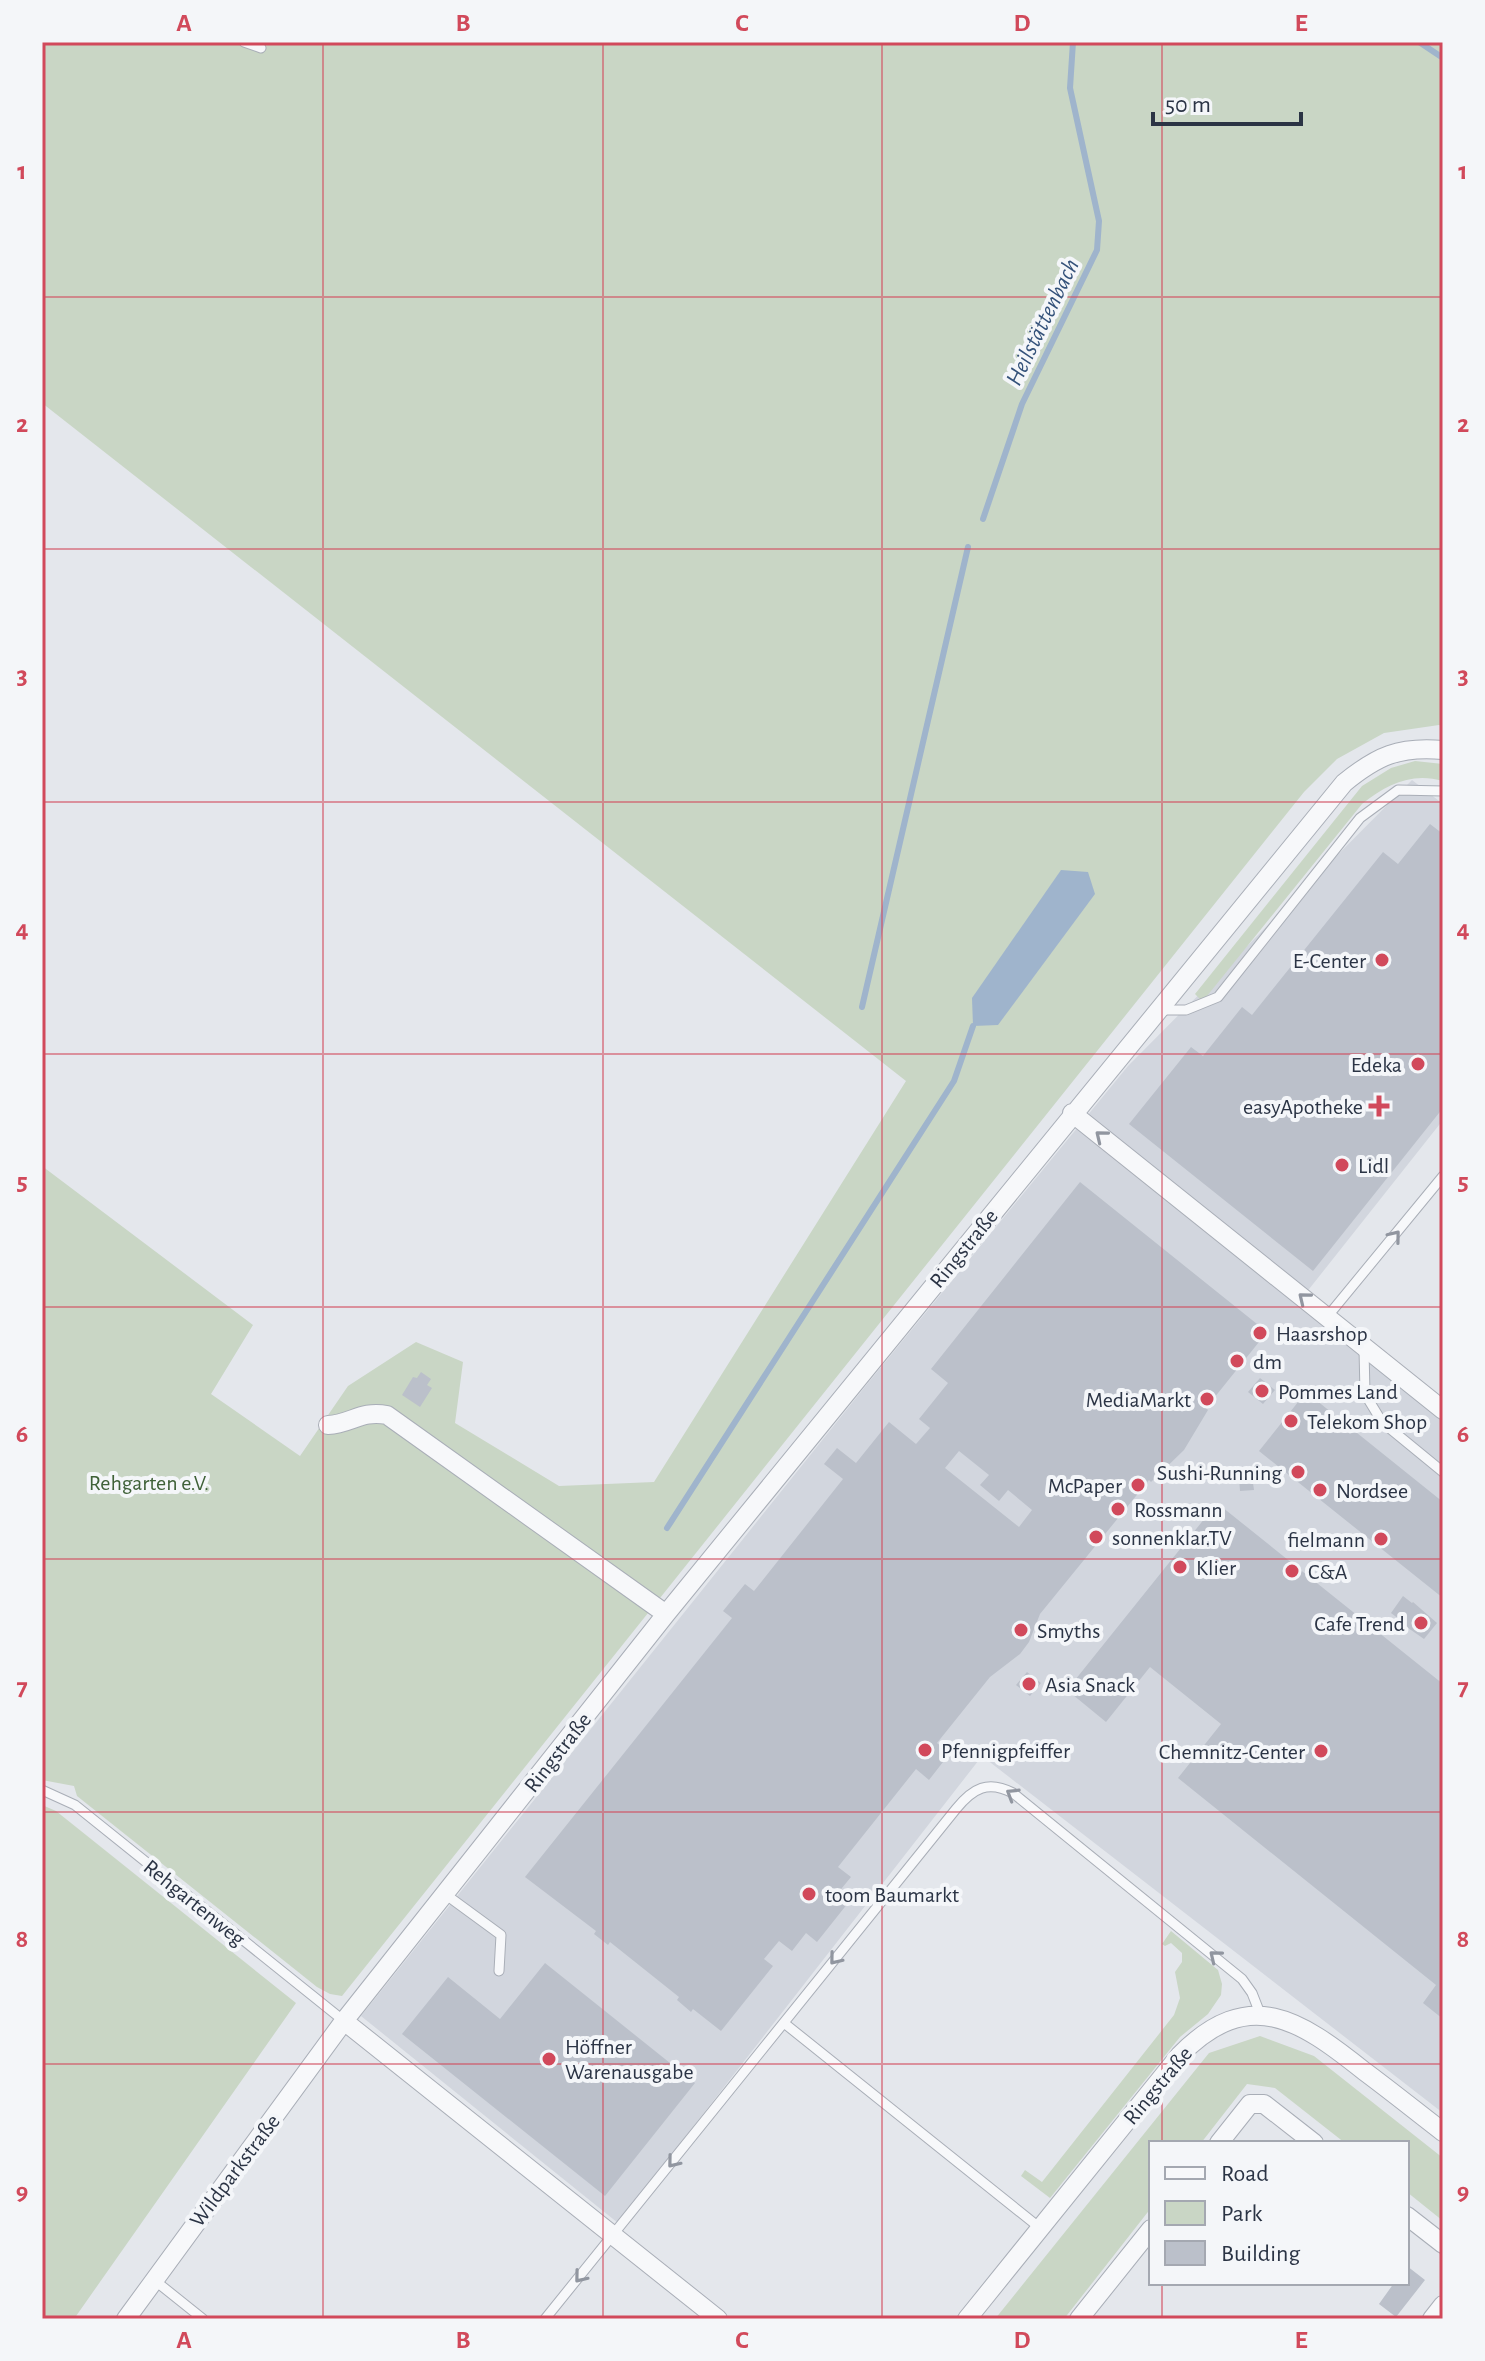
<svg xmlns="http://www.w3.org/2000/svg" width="1485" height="2361" font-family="'Alegreya Sans',sans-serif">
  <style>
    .built { fill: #d2d6de }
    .green { fill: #c9d6c5 }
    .water { fill: #9fb4cc }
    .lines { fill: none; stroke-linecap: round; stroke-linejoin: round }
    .stream { stroke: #9fb4cc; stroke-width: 6 }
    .building { fill: #bbc0ca; fill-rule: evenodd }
    .lane-casing { stroke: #a9aeb7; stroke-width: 11 }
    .street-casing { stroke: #a9aeb7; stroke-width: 20 }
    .lane { stroke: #f7f8fa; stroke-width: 9 }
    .street { stroke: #f7f8fa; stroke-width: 18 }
    .oneway { stroke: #9196a0 }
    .grid { fill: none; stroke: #d1495b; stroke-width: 2; stroke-opacity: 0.55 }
    .poi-dot { fill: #d1495b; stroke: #f4f6f9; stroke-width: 3 }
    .labels { text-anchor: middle; stroke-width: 8; stroke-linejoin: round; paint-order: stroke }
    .poi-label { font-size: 22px; fill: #2b3445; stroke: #f4f6f9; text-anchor: start }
    .street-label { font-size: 22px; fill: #2b3445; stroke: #f4f6f9 }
    .park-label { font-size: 22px; fill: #3f6138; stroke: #f4f6f9 }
    .water-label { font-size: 24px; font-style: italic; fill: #34527a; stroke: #f4f6f9 }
    .neatline { fill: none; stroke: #d1495b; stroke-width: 3 }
    .grid-label { font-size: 26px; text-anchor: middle; font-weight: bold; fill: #d1495b }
  </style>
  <rect width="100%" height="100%" fill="#e4e7ec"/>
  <path class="built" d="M1412,780L1443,804V1120L1302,1298L1443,1415V2113L982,1756L618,2223L361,2016L868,1383L1128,1066Z"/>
  <path class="green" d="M42,42H1443V727L1439,725L1384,733L1337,759L1304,792L342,1996L330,1994L317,1987L77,1796L74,1786L42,1780V1166L253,1325L211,1394L300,1456L348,1386L416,1342L463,1362L455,1423L559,1486L654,1482L906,1081L42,403Z
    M1415,761L1443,764V781C1412,772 1387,784 1362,804L1207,996L1201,1000L1195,994L1362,786L1391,768Z
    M42,1805L56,1811L296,2003L74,2319H42Z
    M1171,1931L1218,1970L1222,1984L1221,1995L1208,2014L1180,2037L1050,2198L1021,2176L1025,2170L1042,2182L1174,2015L1180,1998L1175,1972L1182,1962V1953L1171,1943L1165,1946L1162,1944Z
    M1260,2036L1314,2056L1443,2158V2221L1407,2192V2143H1345L1275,2088L1247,2084L1201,2143H1151V2208L1064,2319H995L1209,2053Z"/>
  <path class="water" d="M1061,870L1088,872L1095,894L998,1025L973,1026L972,998Z"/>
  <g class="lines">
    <path class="stream" d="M1419,42L1443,58
      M983,519L1022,404L1097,250L1099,221L1070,88L1073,42
      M862,1007L968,547
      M667,1528L954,1081L973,1026"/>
  </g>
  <path class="building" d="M1430,824L1443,834V1108L1313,1271L1129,1124L1191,1047L1203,1056L1242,1007L1252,1015L1383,852L1398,864Z
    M1080,1182L1267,1332L1206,1408L1208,1410L1184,1450L1151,1482L1149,1480L1040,1614L1029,1642L1020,1654L990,1677L937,1743L950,1753L929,1780L916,1769L838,1867L851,1877L837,1894L848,1903L817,1942L806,1933L792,1951L779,1941L764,1959L773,1966L721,2031L693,2009L691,2012L677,2000L679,1997L610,1942L608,1945L594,1934L596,1931L525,1877L732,1618L723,1611L745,1584L754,1591L843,1479L824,1464L837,1448L856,1463L889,1422L916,1444L930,1428L919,1419L948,1383L931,1369ZM959,1451L989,1475L980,1485L999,1501L1008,1490L1032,1510L1019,1527L945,1468Z
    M421,1372L431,1379L427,1385L432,1388L420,1407L402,1395L413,1377L417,1378Z
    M1260,1378L1275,1390L1263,1404L1248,1392Z
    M1306,1392L1443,1502V1598L1259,1451Z
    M1252,1476L1254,1490L1240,1491L1239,1477Z
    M1217,1503L1443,1684V2019L1423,2003L1436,1985L1178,1778L1221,1724L1150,1667L1106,1722L1067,1690Z
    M1403,1596L1412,1603L1413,1602L1437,1623L1424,1639L1398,1621L1399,1619L1391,1613Z
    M1027,1672L1041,1683L1030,1696L1016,1685Z
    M545,1963L695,2083L605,2196L402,2034L448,1977L500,2019Z
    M1407,2266L1425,2280L1396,2317L1379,2304L1394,2283H1407Z"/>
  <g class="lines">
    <g class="lane-casing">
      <path id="lane" d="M244,42L261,48
        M1160,1010H1186L1218,997L1360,818L1398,790L1443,791
        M1327,1317L1443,1176
        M1364,1349L1365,1394L1382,1422L1443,1472
        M42,1790L75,1805L344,2021
        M445,1894L501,1935L499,1971
        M784,2023L1040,2228
        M153,2279L203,2319
        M545,2319L956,1809C973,1788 988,1780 1013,1793L1242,1979L1252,1993L1261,2016"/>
    </g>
    <g class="street-casing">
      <path id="street" d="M1072,1113L1443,1410
        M328,1425C351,1424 361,1410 387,1415L666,1614
        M344,2021L718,2319
        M1219,2143L1250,2104H1264L1314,2143
        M1407,2216L1443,2244
        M126,2319L344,2021L666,1614L1344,783C1377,756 1399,746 1443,750
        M967,2319L1180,2055C1249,1985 1300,2020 1364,2071C1391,2091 1417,2112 1443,2132
        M1079,2319L1151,2229
        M1432,2319L1443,2305"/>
    </g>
    <use href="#lane" class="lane"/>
    <use href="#street" class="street"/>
  </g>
  <defs><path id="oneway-chevron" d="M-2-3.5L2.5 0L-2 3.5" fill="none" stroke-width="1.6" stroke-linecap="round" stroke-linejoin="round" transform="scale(2)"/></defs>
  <g class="oneway">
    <use href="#oneway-chevron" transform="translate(1101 1136) rotate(-141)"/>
    <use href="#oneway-chevron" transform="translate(1395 1236) rotate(-51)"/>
    <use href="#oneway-chevron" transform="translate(1304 1298) rotate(-141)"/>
    <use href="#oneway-chevron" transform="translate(1012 1794) rotate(-148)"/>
    <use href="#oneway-chevron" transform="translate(1215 1956) rotate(-141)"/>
    <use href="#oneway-chevron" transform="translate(835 1959) rotate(129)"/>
    <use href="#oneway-chevron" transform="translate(673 2162) rotate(129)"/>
    <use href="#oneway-chevron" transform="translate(580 2277) rotate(129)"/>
  </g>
  <path class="grid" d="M323,42V2319M603,42V2319M882,42V2319M1162,42V2143M42,297H1443M42,549H1443M42,802H1443M42,1054H1443M42,1307H1443M42,1559H1443M42,1812H1443M42,2064H1443M1162,2283V2319"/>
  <g class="poi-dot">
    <circle cx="1382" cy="960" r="8"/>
    <circle cx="1418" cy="1064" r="8"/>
    <path d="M1375 1094h8v8h8v8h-8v8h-8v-8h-8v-8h8z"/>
    <circle cx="1342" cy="1165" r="8"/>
    <circle cx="1260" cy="1333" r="8"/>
    <circle cx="1237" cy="1361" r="8"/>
    <circle cx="1262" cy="1391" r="8"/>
    <circle cx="1207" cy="1399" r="8"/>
    <circle cx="1291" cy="1421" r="8"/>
    <circle cx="1298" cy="1472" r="8"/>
    <circle cx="1138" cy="1485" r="8"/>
    <circle cx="1320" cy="1490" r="8"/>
    <circle cx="1118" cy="1509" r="8"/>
    <circle cx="1096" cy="1537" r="8"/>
    <circle cx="1381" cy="1539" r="8"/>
    <circle cx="1180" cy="1567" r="8"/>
    <circle cx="1292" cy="1571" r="8"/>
    <circle cx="1421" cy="1623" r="8"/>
    <circle cx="1021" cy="1630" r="8"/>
    <circle cx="1029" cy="1684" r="8"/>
    <circle cx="925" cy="1750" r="8"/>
    <circle cx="1321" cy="1751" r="8"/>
    <circle cx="809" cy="1894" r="8"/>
    <circle cx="549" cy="2059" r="8"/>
  </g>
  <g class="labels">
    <g class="poi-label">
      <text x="1366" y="968" text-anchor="end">E-Center</text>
      <text x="1402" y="1072" text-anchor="end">Edeka</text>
      <text x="1363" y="1114" text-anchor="end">easyApotheke</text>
      <text x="1358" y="1173">Lidl</text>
      <text x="1276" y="1341">Haasrshop</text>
      <text x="1253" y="1369">dm</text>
      <text x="1278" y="1399">Pommes Land</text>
      <text x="1191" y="1407" text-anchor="end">MediaMarkt</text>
      <text x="1307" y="1429">Telekom Shop</text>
      <text x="1282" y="1480" text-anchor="end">Sushi-Running</text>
      <text x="1122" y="1493" text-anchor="end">McPaper</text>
      <text x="1336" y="1498">Nordsee</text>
      <text x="1134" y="1517">Rossmann</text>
      <text x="1112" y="1545">sonnenklar.TV</text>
      <text x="1365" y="1547" text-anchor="end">fielmann</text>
      <text x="1196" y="1575">Klier</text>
      <text x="1308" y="1579">C&amp;A</text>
      <text x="1405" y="1631" text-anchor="end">Cafe Trend</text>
      <text x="1037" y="1638">Smyths</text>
      <text x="1045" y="1692">Asia Snack</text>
      <text x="941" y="1758">Pfennigpfeiffer</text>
      <text x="1305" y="1759" text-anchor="end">Chemnitz-Center</text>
      <text x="825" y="1902">toom Baumarkt</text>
      <text x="565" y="2054">Höffner<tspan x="565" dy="25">Warenausgabe</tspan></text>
    </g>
    <g class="street-label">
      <text transform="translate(963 1248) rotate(-51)" y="8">Ringstraße</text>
      <text transform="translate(557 1752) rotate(-52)" y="8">Ringstraße</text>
      <text transform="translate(195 1902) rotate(39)" y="8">Rehgartenweg</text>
      <text transform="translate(1157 2085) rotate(-50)" y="8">Ringstraße</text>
      <text transform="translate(234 2170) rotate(-53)" y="8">Wildparkstraße</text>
    </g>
    <g class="park-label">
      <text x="149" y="1490">Rehgarten e.V.</text>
    </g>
    <g class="water-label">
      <text transform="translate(1042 322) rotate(-64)" y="8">Heilstättenbach</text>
    </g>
  </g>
  <rect width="1485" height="2361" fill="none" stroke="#f4f6f9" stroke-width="88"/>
  <rect x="1149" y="2141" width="260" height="144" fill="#f4f6f9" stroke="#a4a8b1" stroke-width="2"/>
  <rect x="1165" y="2167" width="40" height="12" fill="#f7f8fa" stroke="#a4a8b1" stroke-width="2"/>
  <text x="1221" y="2181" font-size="24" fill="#2b3445">Road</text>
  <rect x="1165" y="2201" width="40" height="24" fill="#c9d6c5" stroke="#a4a8b1" stroke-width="2"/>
  <text x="1221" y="2221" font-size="24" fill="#2b3445">Park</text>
  <rect x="1165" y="2241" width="40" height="24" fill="#bbc0ca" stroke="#a4a8b1" stroke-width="2"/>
  <text x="1221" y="2261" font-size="24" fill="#2b3445">Building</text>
  <path d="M1153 112v12h148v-12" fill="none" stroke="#2b3445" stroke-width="4"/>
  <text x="1165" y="112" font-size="24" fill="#2b3445" stroke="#f4f6f9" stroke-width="6" paint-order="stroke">50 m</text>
  <rect x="44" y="44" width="1397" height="2273" class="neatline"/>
  <g class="grid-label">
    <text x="184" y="31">A</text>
    <text x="463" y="31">B</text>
    <text x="742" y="31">C</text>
    <text x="1022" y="31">D</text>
    <text x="1301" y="31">E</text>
    <text x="22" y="179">1</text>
    <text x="1463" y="179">1</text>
    <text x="22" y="432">2</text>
    <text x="1463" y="432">2</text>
    <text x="22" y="684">3</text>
    <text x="1463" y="684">3</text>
    <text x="22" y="937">4</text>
    <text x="1463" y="937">4</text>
    <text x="22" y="1190">5</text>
    <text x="1463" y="1190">5</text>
    <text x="22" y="1442">6</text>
    <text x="1463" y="1442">6</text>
    <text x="22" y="1695">7</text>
    <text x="1463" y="1695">7</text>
    <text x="22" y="1947">8</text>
    <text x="1463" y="1947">8</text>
    <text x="22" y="2200">9</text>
    <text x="1463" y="2200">9</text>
    <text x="184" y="2348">A</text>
    <text x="463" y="2348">B</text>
    <text x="742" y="2348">C</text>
    <text x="1022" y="2348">D</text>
    <text x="1301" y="2348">E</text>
  </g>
</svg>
